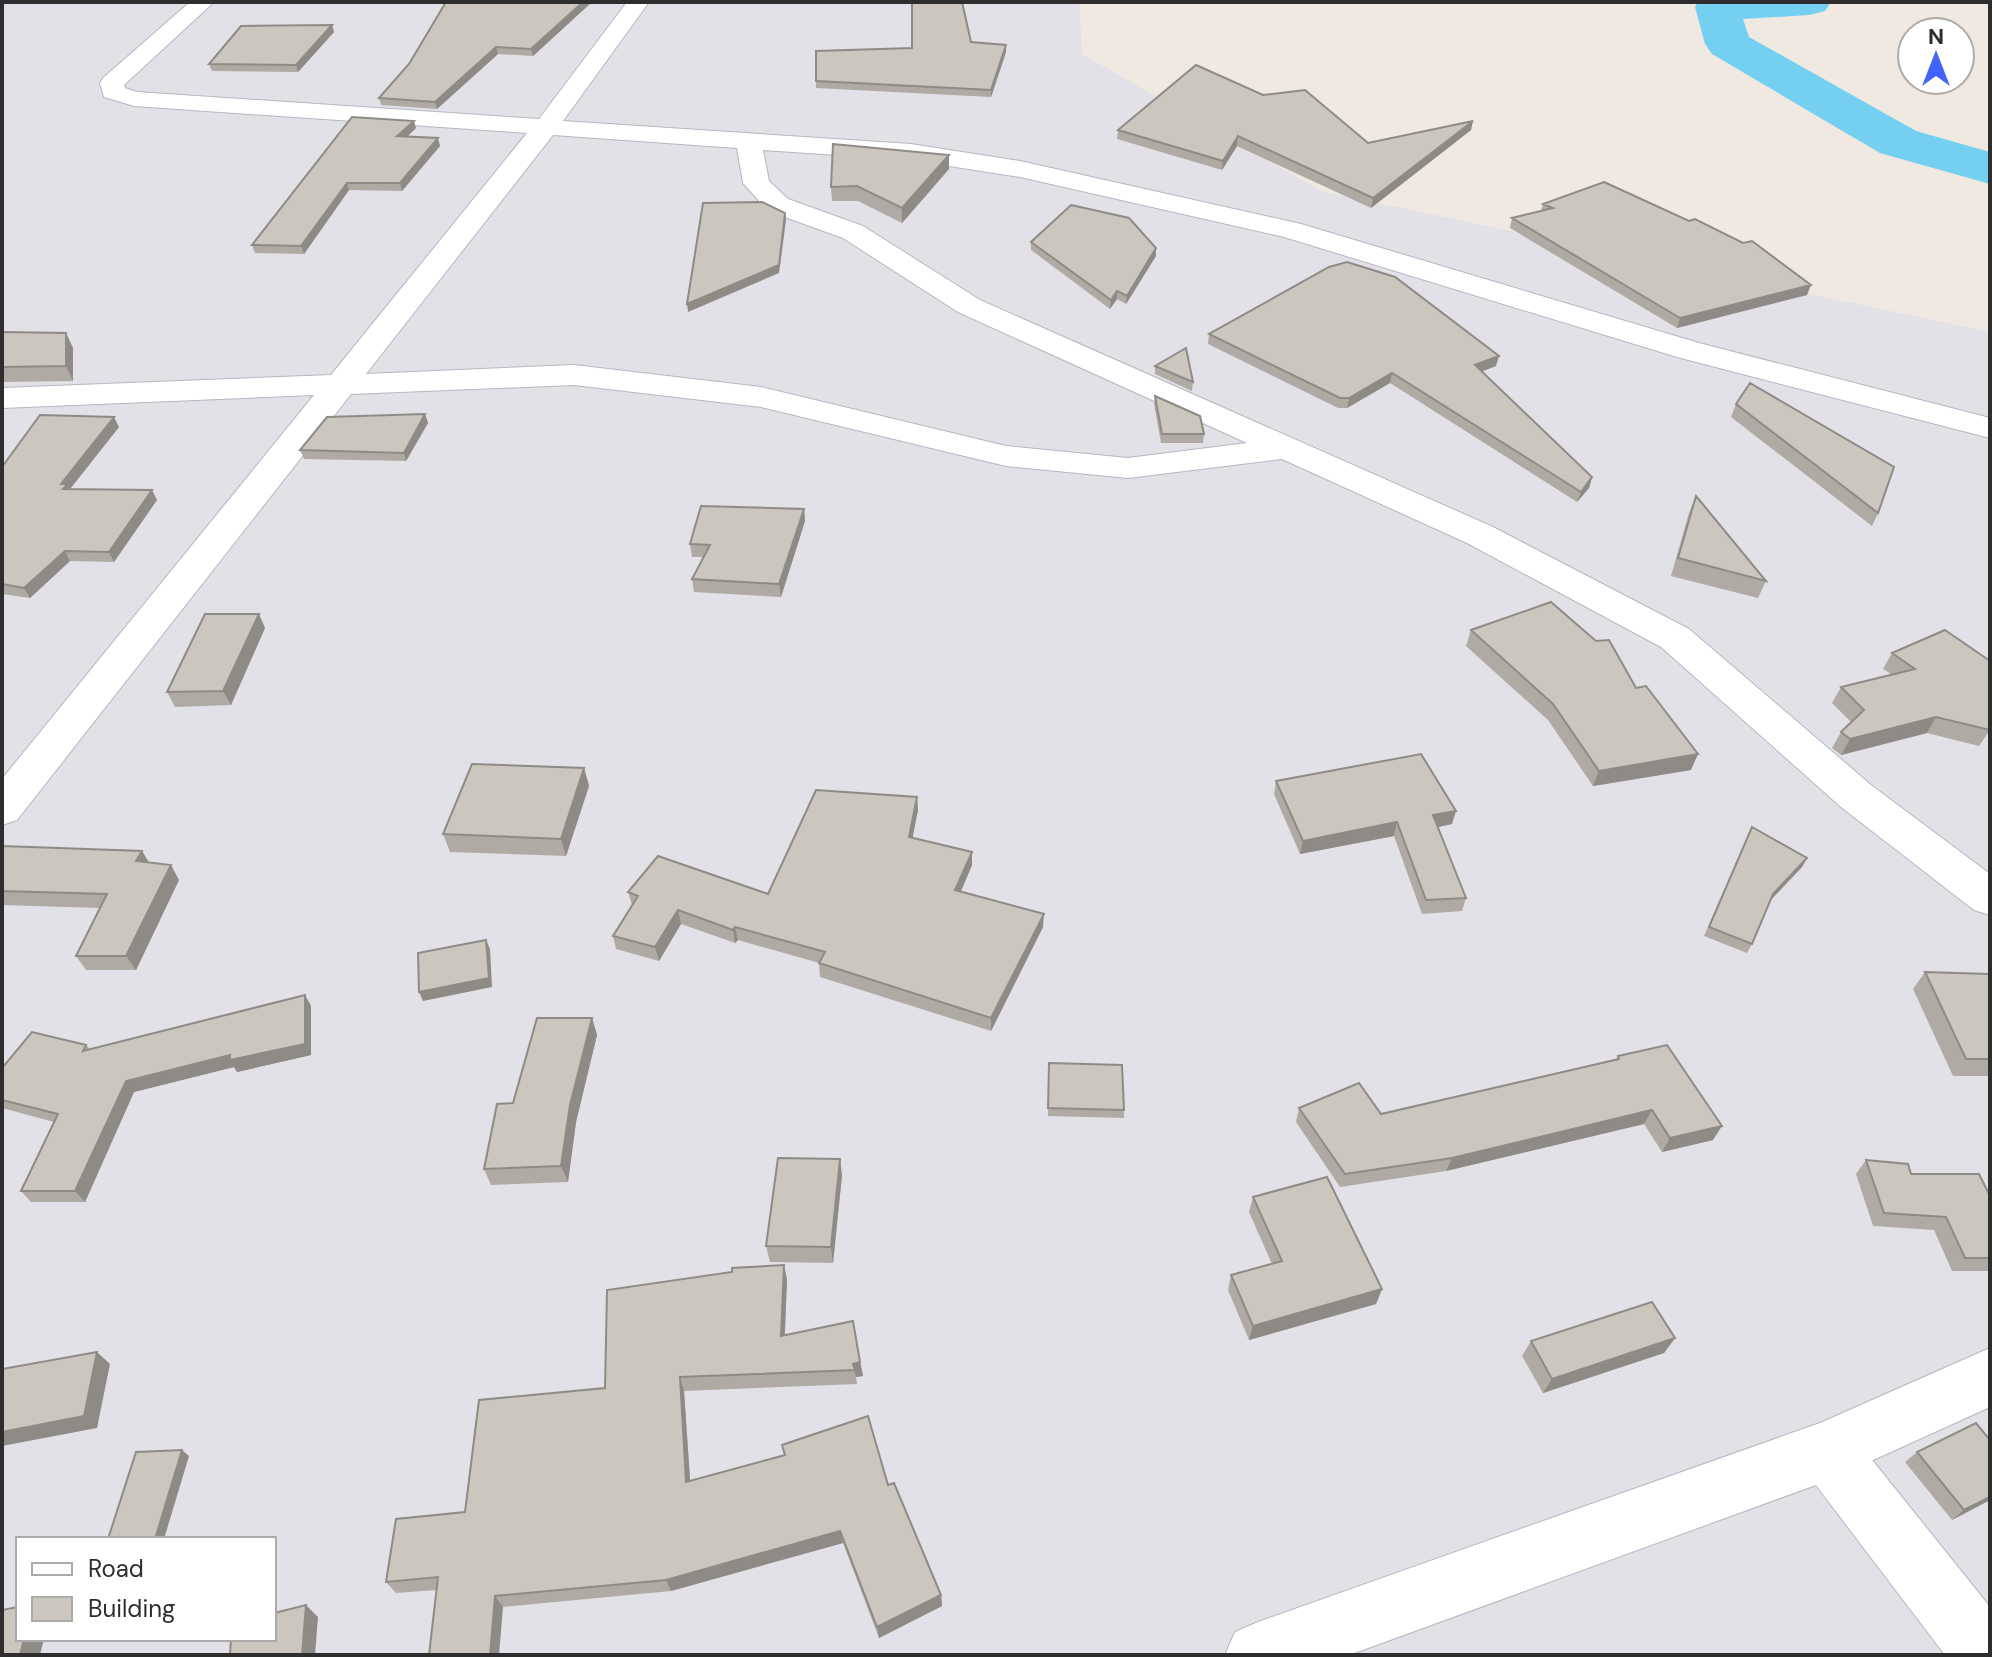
<svg xmlns="http://www.w3.org/2000/svg" width="1992" height="1657" font-family="'DM Sans',sans-serif">
  <style>
    .industrial { fill: #e3e1e8; fill-rule: evenodd }
    .lines { fill: none; stroke-linecap: round; stroke-linejoin: round }
    .river { fill: #75cff0; fill-rule: evenodd }
    .street-casing { stroke: #b4b7c1; stroke-width: 2 }
    .secondary-casing { stroke: #b4b7c1; stroke-width: 2 }
    .street { fill: #fff; fill-rule: evenodd }
    .secondary { fill: #fff; fill-rule: evenodd }
    .wall { fill: #afaba4 }
    .shaded-wall { fill: #8e8b86 }
    .building { fill: #cbc7bf; stroke: #8e8b86; stroke-width: 2 }
  </style>
  <rect width="100%" height="100%" fill="#efe9e1"/>
  <path class="industrial" d="M2,2H1079L1082,54L1321,191L1990,332V1655H2ZM18,1539H274V1639H18Z"/>
  <g class="lines">
    <path class="river" d="M1698,2H1831L1825,11L1809,15L1743,19L1749,37L1916,131L1990,152V184L1880,153L1712,54L1705,44L1695,7Z"/>
    <g class="street-casing">
      <path id="street" d="M190,2H214L124,85L125,88L137,92L539,119L627,2H649L563,121L911,144L1020,161L1301,224L1699,343L1990,418V438L1677,357L1284,237L1020,177L911,160L763,150L769,181L788,199L863,226L980,300L1493,527L1689,629L1871,785L1990,874V915L1974,910L1841,807L1661,647L1467,543L1282,459L1128,478L1006,466L761,407L574,385L351,394L17,820L2,825V779L314,395L2,408V388L331,375L527,133L134,106L104,97L100,83L103,78ZM553,135L737,148L743,183L768,211L843,238L958,312L1247,443L1128,458L1006,446L761,387L574,365L366,374Z
        M1827,1421L1848,1430L1990,1607V1655H1945L1806,1472L1797,1451L1806,1430Z"/>
    </g>
    <g class="secondary-casing">
      <path id="secondary" d="M1990,1348V1407L1827,1481L1349,1655H1225L1235,1632L1258,1622L1820,1423Z"/>
    </g>
    <use href="#street" class="street"/>
    <use href="#secondary" class="secondary"/>
  </g>
  <path class="wall" d="M446,2H592L533,56L498,54L437,109L381,105L379,98L409,64Z
    M332,25L334,32L298,72L212,71L209,64Z
    M971,42L1006,45V52L991,97L816,88V81L912,48Z
    M416,128L407,137L440,146L402,191L349,190L304,254L255,253L252,245Z
    M1118,130L1368,143L1471,130L1371,208L1237,146L1222,170L1117,139Z
    M949,169L902,223L858,201H832L831,187Z
    M1543,204L1689,221L1807,295L1677,328L1510,228L1512,218L1541,211Z
    M1031,242L1156,256L1126,304L1117,299L1110,309L1031,250Z
    M2,332L66,333L73,348V381L2,382Z
    M1209,334L1496,366L1482,371L1592,477L1589,488L1577,502L1390,383L1347,408H1338L1208,344Z
    M1155,366L1193,382L1192,391L1155,374Z
    M1155,396L1204,434L1203,443H1161L1154,404Z
    M1736,404L1878,513L1872,526L1731,417Z
    M425,414L428,423L406,461L304,459L300,450Z
    M119,427L70,489L157,500L114,562L70,561L30,598L2,594V467Z
    M1696,496L1766,581L1758,598L1671,576L1689,513Z
    M804,509L805,521L781,597L694,592L692,579L703,557H692L690,544Z
    M265,628L231,705L175,707L167,692Z
    M1471,630L1691,770L1593,786L1548,720L1466,646Z
    M1945,630L1990,730L1979,746L1927,733L1841,755L1832,748L1841,732L1851,722L1832,703L1841,687L1891,674L1883,669L1892,653Z
    M584,768L589,786L566,856L450,852L443,834Z
    M1276,781L1452,824L1438,827L1466,898L1462,911L1422,914L1394,836L1300,854L1274,794Z
    M917,797L918,810L912,838L972,852V865L961,891L1043,927L991,1031L820,977L819,963L738,940L735,943L681,924L659,961L616,949L613,936L632,905L628,892L768,894Z
    M1752,827L1807,858L1802,867L1770,900L1752,944L1747,953L1704,936Z
    M2,846L142,851L149,862L179,880L136,970H86L76,956L100,908L2,905Z
    M1925,972L1990,974V1076H1953L1913,989Z
    M305,995L311,1006V1055L237,1072L234,1067L134,1092L85,1202H31L21,1191L54,1122L2,1108V1068L86,1045L90,1049Z
    M592,1018L597,1035L576,1122L568,1182L491,1185L484,1169L513,1103Z
    M1618,1056L1713,1140L1662,1152L1644,1124L1446,1171L1340,1187L1296,1122L1299,1108L1381,1114L1616,1059Z
    M1049,1063L1124,1110V1118L1048,1116Z
    M1866,1160L1990,1196V1271H1952L1934,1230L1873,1226L1856,1174Z
    M842,1175L833,1263L770,1262L766,1246Z
    M1253,1197L1382,1289L1376,1304L1249,1340L1228,1290L1231,1275L1272,1264L1249,1212Z
    M787,1279L785,1335L853,1321L863,1376L856,1377L857,1384L684,1391L690,1480L888,1485L941,1595L942,1606L879,1638L843,1543L671,1591L503,1607L436,1590L396,1593L386,1582L605,1388Z
    M1675,1338L1664,1353L1543,1393L1522,1356L1531,1341Z
    M1990,1440V1500L1952,1520L1905,1462L1917,1452Z"/>
  <path class="shaded-wall" d="M583,2H592L533,56L531,49Z
    M332,25L334,32L298,72L296,65Z
    M1006,45V52L991,97V90Z
    M496,47L498,54L437,109L435,102Z
    M414,121L416,128L399,144L397,136Z
    M1473,121L1471,130L1371,208L1373,198Z
    M1238,136L1237,146L1222,170L1223,161Z
    M438,138L440,146L402,191L400,183Z
    M949,155V169L902,223V208Z
    M347,183L349,190L304,254L301,246Z
    M785,213L786,220L779,273L688,312L687,304Z
    M1156,248V256L1126,304L1127,296Z
    M1811,285L1807,295L1677,328L1680,318Z
    M1117,291V299L1110,309L1111,300Z
    M66,333L73,348V381L66,366Z
    M1499,356L1496,366L1473,375L1475,365Z
    M1392,373L1390,383L1347,408L1349,398Z
    M425,414L428,423L406,461L404,453Z
    M114,417L119,427L70,489L69,499L61,484Z
    M1592,477L1589,488L1577,502L1581,492Z
    M152,490L157,500L114,562L109,552Z
    M804,509L805,521L781,597L779,584Z
    M65,551L70,561L30,598L24,588Z
    M259,614L265,628L231,705L223,691Z
    M1936,717L1927,733L1841,755L1850,739Z
    M1698,754L1691,770L1593,786L1599,771Z
    M584,768L589,786L566,856L561,839Z
    M917,797L918,810L910,851L909,837Z
    M1456,811L1452,824L1429,829L1433,815Z
    M1397,822L1394,836L1300,854L1303,841Z
    M142,851L150,865L136,861Z
    M972,852V865L956,903L955,890Z
    M1807,858L1802,867L1768,903L1773,894Z
    M171,865L179,880L136,970L126,956Z
    M678,910L681,924L659,961L655,947Z
    M1044,914L1043,927L991,1031V1018Z
    M735,927L738,940L735,943L733,930Z
    M486,940L490,949L492,987L423,1001L419,992Z
    M305,995L311,1006V1055L237,1072L234,1067L134,1092L85,1202L75,1191L126,1081Z
    M592,1018L597,1035L576,1122L568,1182L561,1166L570,1105Z
    M1652,1110L1644,1124L1446,1171L1452,1158Z
    M1722,1126L1713,1140L1662,1152L1670,1138Z
    M840,1159L842,1175L833,1263L831,1247Z
    M784,1265L787,1279L784,1350L781,1336Z
    M1382,1289L1376,1304L1249,1340L1253,1326Z
    M1675,1338L1664,1353L1543,1393L1552,1379Z
    M97,1352L110,1364L97,1428L2,1446V1432Z
    M860,1362L863,1376L856,1377L853,1364Z
    M680,1377L684,1391L691,1494L686,1482Z
    M182,1450L189,1456L164,1539H155Z
    M1990,1497V1500L1952,1520L1964,1510Z
    M840,1531L843,1543L671,1591L666,1580Z
    M941,1595L942,1606L879,1638L877,1627Z
    M495,1596L503,1607L499,1655H490Z
    M306,1605L318,1617L315,1655H302Z
    M24,1639H44L40,1655H20Z"/>
  <path class="building" d="M446,2H583L531,49L496,47L435,102L379,98L409,64Z
    M912,2H962L971,42L1006,45L991,90L816,81V51L912,48Z
    M332,25L296,65L209,64L241,26Z
    M1196,65L1263,95L1305,90L1368,143L1473,121L1373,198L1238,136L1223,161L1118,130Z
    M352,117L414,121L397,136L438,138L400,183H347L301,246L252,245Z
    M833,144L949,155L902,208L857,186L831,187Z
    M1604,182L1689,221L1695,219L1743,243L1752,241L1811,285L1680,318L1512,218L1553,208L1543,204Z
    M762,202L785,213L779,265L687,304L703,203Z
    M1071,205L1129,218L1156,248L1127,296L1117,291L1111,300L1031,242Z
    M1347,262L1395,277L1499,356L1475,365L1592,477L1581,492L1392,373L1349,398H1340L1209,334L1329,267Z
    M2,332L66,333V366L2,367Z
    M1186,348L1193,382L1155,366Z
    M1750,383L1894,467L1878,513L1736,404Z
    M1155,396L1200,416L1204,434H1162Z
    M425,414L404,453L300,450L327,417Z
    M40,415L114,417L61,484H67L63,489L152,490L109,552L65,551L24,588L2,584V467Z
    M1696,496L1766,581L1678,558Z
    M701,506L804,509L779,584L692,579L710,545L690,544Z
    M1551,602L1596,641L1609,640L1636,688L1646,686L1698,754L1599,771L1553,704L1471,630Z
    M205,614H259L223,691L167,692Z
    M1945,630L1990,661V730L1936,717L1850,739L1841,732L1864,710L1841,687L1915,669L1892,653Z
    M1421,754L1456,811L1433,815L1466,898L1426,900L1397,822L1303,841L1276,781Z
    M472,764L584,768L561,839L443,834Z
    M816,790L917,797L909,837L972,852L955,890L1044,914L991,1018L819,963L825,952L735,927L733,930L678,910L655,947L613,936L638,896L628,892L658,856L768,894Z
    M1752,827L1807,858L1773,894L1752,944L1709,927Z
    M2,846L142,851L136,861L171,865L126,956H76L107,894L2,891Z
    M486,940L489,978L419,992L418,953Z
    M1925,972L1990,974V1059H1966Z
    M305,995V1044L230,1060V1055L126,1081L75,1191H21L58,1114L2,1100V1068L32,1032L86,1045L83,1051Z
    M537,1018H592L570,1105L561,1166L484,1169L497,1104L513,1103Z
    M1667,1045L1722,1126L1670,1138L1652,1110L1452,1158L1345,1174L1299,1108L1359,1083L1381,1114L1619,1059L1618,1056Z
    M1049,1063L1122,1065L1124,1110L1048,1108Z
    M778,1158L840,1159L831,1247L766,1246Z
    M1866,1160L1908,1164L1911,1174H1979L1990,1196V1258H1965L1946,1217L1884,1213Z
    M1327,1177L1382,1289L1253,1326L1231,1275L1282,1261L1253,1197Z
    M784,1265L781,1336L853,1321L860,1362L853,1364L855,1370L680,1377L686,1482L785,1455L782,1445L868,1416L888,1485L894,1483L941,1595L877,1627L840,1531L666,1580L495,1596L490,1655H429L438,1577L386,1582L396,1519L465,1512L479,1400L605,1388L607,1290L732,1272V1268Z
    M1652,1302L1675,1338L1552,1379L1531,1341Z
    M97,1352L84,1416L2,1432V1369Z
    M1976,1423L1990,1440V1497L1964,1510L1917,1452Z
    M182,1450L155,1539H108L136,1452Z
    M306,1605L302,1655H230L231,1639H274V1613Z
    M18,1607V1639H24L20,1655H2V1610Z"/>
  <rect width="1992" height="1657" fill="none" stroke="#2e2e2e" stroke-width="8"/>
  <rect x="16" y="1537" width="260" height="104" fill="#ffffff" stroke="#ababab" stroke-width="2"/>
  <rect x="32" y="1563" width="40" height="12" fill="#ffffff" stroke="#ababab" stroke-width="2"/>
  <text x="88" y="1577" font-size="24" fill="#2e2e2e">Road</text>
  <rect x="32" y="1597" width="40" height="24" fill="#cbc7bf" stroke="#ababab" stroke-width="2"/>
  <text x="88" y="1617" font-size="24" fill="#2e2e2e">Building</text>
  <g transform="translate(1936 56)"><circle r="38" fill="#ffffff" stroke="#ababab" stroke-width="2"/>
  <path d="M0-6L14 30L0 20L-14 30Z" fill="#4264fb"/>
  <text y="-12" font-size="22" font-weight="bold" text-anchor="middle" fill="#2e2e2e">N</text>
  </g>
</svg>
